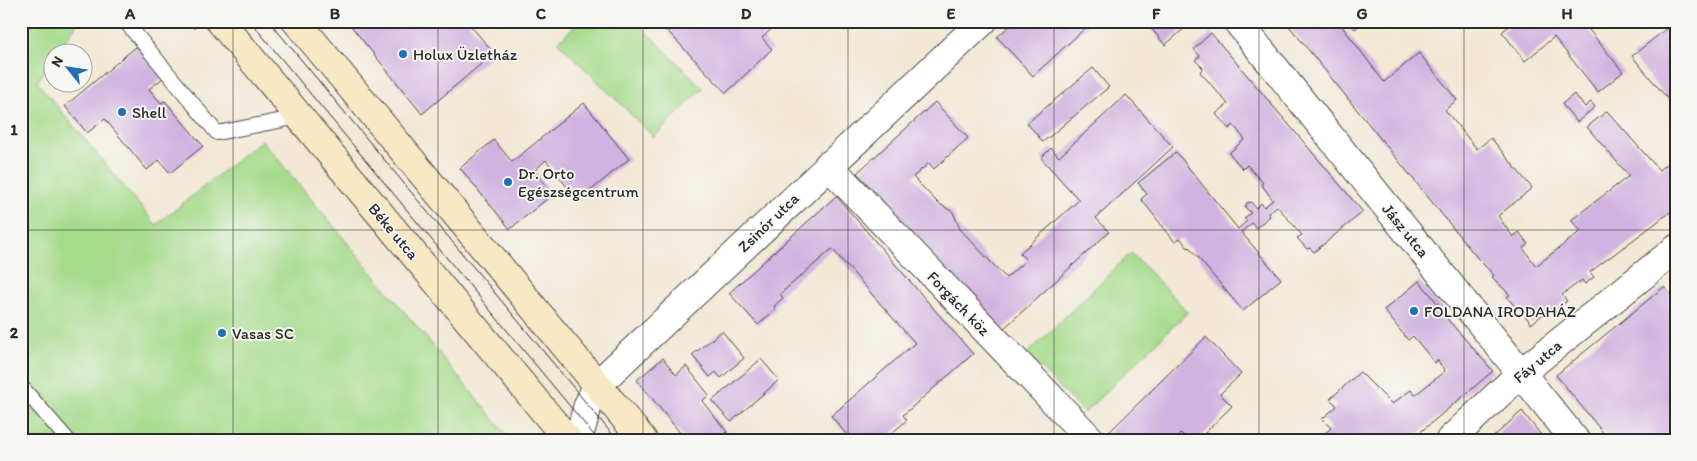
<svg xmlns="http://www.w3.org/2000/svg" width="1697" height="461" font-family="Itim,sans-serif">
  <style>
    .green { fill: #a6db8c; stroke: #68835c }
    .building { fill: #d1b2e0 }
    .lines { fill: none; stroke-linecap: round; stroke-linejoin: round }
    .service-casing { stroke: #494744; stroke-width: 16 }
    .minor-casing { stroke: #494744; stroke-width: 30 }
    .secondary-casing { stroke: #494744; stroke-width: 30 }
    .path { stroke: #494744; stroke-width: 3; stroke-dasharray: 4 4; stroke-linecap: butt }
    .service { stroke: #fff; stroke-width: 14 }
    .minor { stroke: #fff; stroke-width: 28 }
    .secondary { stroke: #f8e8c3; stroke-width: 28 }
    .tram { stroke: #2b2b2b; stroke-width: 1 }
    .grid { fill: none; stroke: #2b2b2b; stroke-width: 1; stroke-opacity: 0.55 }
    .poi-dot { fill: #1f6fb2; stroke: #f6f6f2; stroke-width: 2 }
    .labels { text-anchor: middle; stroke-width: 4; stroke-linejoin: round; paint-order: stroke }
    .poi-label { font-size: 16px; fill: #2b2b2b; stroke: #f6f6f2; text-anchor: start }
    .street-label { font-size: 16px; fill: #2b2b2b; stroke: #f6f6f2 }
    .neatline { fill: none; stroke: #2b2b2b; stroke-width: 2 }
    .grid-label { font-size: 16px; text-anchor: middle; font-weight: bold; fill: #2b2b2b }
  </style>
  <rect width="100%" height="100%" fill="#f6f6f2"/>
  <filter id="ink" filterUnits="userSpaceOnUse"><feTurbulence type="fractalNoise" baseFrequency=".02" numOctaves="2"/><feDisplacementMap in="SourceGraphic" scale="10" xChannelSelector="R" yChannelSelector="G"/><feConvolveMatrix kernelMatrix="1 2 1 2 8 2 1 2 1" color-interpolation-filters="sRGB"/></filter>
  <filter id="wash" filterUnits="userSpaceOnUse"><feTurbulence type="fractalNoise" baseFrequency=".0096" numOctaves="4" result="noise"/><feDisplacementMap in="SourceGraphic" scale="20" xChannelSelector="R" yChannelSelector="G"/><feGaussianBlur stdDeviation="1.12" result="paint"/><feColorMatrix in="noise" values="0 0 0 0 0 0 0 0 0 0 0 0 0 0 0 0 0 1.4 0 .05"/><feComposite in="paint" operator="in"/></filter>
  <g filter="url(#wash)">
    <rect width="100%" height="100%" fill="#f2e8d5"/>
    <path class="green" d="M21,21H79L57,52H52V59L37,82L156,225L262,140L511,440H21Z
      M579,21H635L703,88L654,137L558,42Z
      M1131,253L1188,312L1084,413L1027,354Z"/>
    <g id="blocks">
      <path class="building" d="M347,21H473L469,24L494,53L422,114Z
        M658,21H780L762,38L772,49L726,93Z
        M1015,21H1093L1033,76L997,37Z
        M1145,21H1193L1165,45Z
        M1285,21H1338L1384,82L1419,53L1457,100L1445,110L1477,149L1491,138L1532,188L1498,216L1513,237L1519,232L1528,244L1523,248L1536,266L1581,231L1571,220L1629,176L1587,127L1607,111L1659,170L1676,156V208L1590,272L1594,277L1585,284L1582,280L1562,295L1567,301L1554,311L1551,308L1531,324L1519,307L1517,309L1507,297L1510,295L1492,277L1494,275L1479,260Z
        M1346,21H1365L1355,29Z
        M1515,21H1582L1623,72L1598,92L1554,37L1525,61L1502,32Z
        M1676,21V109L1632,56Z
        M1211,33L1363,212L1314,252L1310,248L1307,249L1297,238L1302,235L1277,206L1268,213L1270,216L1256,228L1252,223L1241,232L1281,279L1243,311L1189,247L1188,248L1180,238L1175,242L1141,199L1147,194L1138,183L1176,152L1238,229L1247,221L1244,218L1251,213L1245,207L1247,203L1251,202L1256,208L1261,203L1264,207L1273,200L1261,184L1263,183L1247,165L1243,169L1229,153L1245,139L1233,125L1229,129L1216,114L1228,104L1200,72L1203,68L1195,60L1200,56L1194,49Z
        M137,46L163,78L149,89L161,103L165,101L203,146L170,173L159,160L147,170L105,119L87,133L65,106Z
        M1093,68L1109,87L1043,142L1027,123Z
        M1574,94L1585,107L1591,102L1595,107L1577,122L1562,104Z
        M1126,95L1173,147L1096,218L1109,232L1001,331L857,173L935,102L968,138L934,169L929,163L913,177L938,203L953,212L960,229L1006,278L1026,260L1020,253L1079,200L1041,158L1051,148L1059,157Z
        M584,103L629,159L578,201L546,160L534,171L553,194L510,229L460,168L494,140L512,162Z
        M836,196L973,354L903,415L907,420L884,440H851L831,416L915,343L832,249L780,294L783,298L774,306L776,309L758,325L729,293Z
        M1419,281L1444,311L1442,313L1493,371L1411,440H1318L1331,428L1322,419L1337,406L1330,399L1360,372L1392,404L1411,390L1415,395L1445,371L1437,360L1435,363L1413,336L1408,340L1384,310Z
        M1664,287L1676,301V427L1660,440H1609L1556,375Z
        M722,331L744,358L721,378L716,372L710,377L692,355Z
        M1206,337L1241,374L1220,394L1232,406L1198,440H1188L1181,433L1174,440H1101Z
        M663,358L676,375L686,366L709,395L702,401L727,432L718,440H686L637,380Z
        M761,359L779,380L731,422L712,401Z
        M1522,411L1545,440H1490Z"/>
    </g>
  </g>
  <g filter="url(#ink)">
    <use href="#blocks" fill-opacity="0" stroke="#494744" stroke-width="1"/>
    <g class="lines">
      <g class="service-casing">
        <path id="service" d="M125,21L217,133L299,117
          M21,386L68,440"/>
      </g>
      <g class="minor-casing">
        <path id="minor" d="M1237,21L1575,440
          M828,165L1091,440
          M578,440L588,405L598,384L983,21
          M1450,440L1521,373L1676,249"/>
      </g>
      <g class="secondary-casing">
        <path id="secondary" d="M220,21L568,440
          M296,21L643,440"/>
      </g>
      <path class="path" d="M189,21L195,28"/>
      <use href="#service" class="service"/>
      <use href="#minor" class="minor"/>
      <use href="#secondary" class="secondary"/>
      <path class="tram" d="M250,21L598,440
        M269,21L617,440"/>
    </g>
  </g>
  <path class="grid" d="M233,21V440M438,21V440M643,21V440M848,21V440M1054,21V440M1259,21V440M1464,21V440M21,230H1676"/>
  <g class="poi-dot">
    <circle cx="403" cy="54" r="5"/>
    <circle cx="122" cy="112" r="5"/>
    <circle cx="508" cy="182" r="5"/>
    <circle cx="1414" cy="311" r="5"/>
    <circle cx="222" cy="333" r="5"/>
  </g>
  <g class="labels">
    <g class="poi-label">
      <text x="413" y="60">Holux Üzletház</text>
      <text x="132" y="118">Shell</text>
      <text x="518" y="179">Dr. Orto<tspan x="518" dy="18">Egészségcentrum</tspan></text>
      <text x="1424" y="317">FOLDANA IRODAHÁZ</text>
      <text x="232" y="339">Vasas SC</text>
    </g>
    <g class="street-label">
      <text transform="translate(768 222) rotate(-44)" y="6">Zsinór utca</text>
      <text transform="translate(1406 230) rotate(51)" y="6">Jász utca</text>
      <text transform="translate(394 231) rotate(50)" y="6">Béke utca</text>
      <text transform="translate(959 303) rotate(46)" y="6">Forgách köz</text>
      <text transform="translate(1537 361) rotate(-40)" y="6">Fáy utca</text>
    </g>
  </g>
  <rect width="1697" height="461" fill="none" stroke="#f6f6f2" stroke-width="55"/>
  <g transform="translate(68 68) rotate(300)"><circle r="24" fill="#f6f6f2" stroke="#a5a5a2"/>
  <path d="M0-4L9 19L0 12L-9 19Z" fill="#1f6fb2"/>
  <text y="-8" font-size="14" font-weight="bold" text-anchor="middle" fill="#2b2b2b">N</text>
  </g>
  <rect x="28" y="28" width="1642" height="406" class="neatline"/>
  <g class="grid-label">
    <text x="130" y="19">A</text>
    <text x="335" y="19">B</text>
    <text x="541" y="19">C</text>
    <text x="746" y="19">D</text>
    <text x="951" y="19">E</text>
    <text x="1156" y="19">F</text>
    <text x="1362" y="19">G</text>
    <text x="1567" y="19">H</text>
    <text x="14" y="135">1</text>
    <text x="14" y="338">2</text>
  </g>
</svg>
